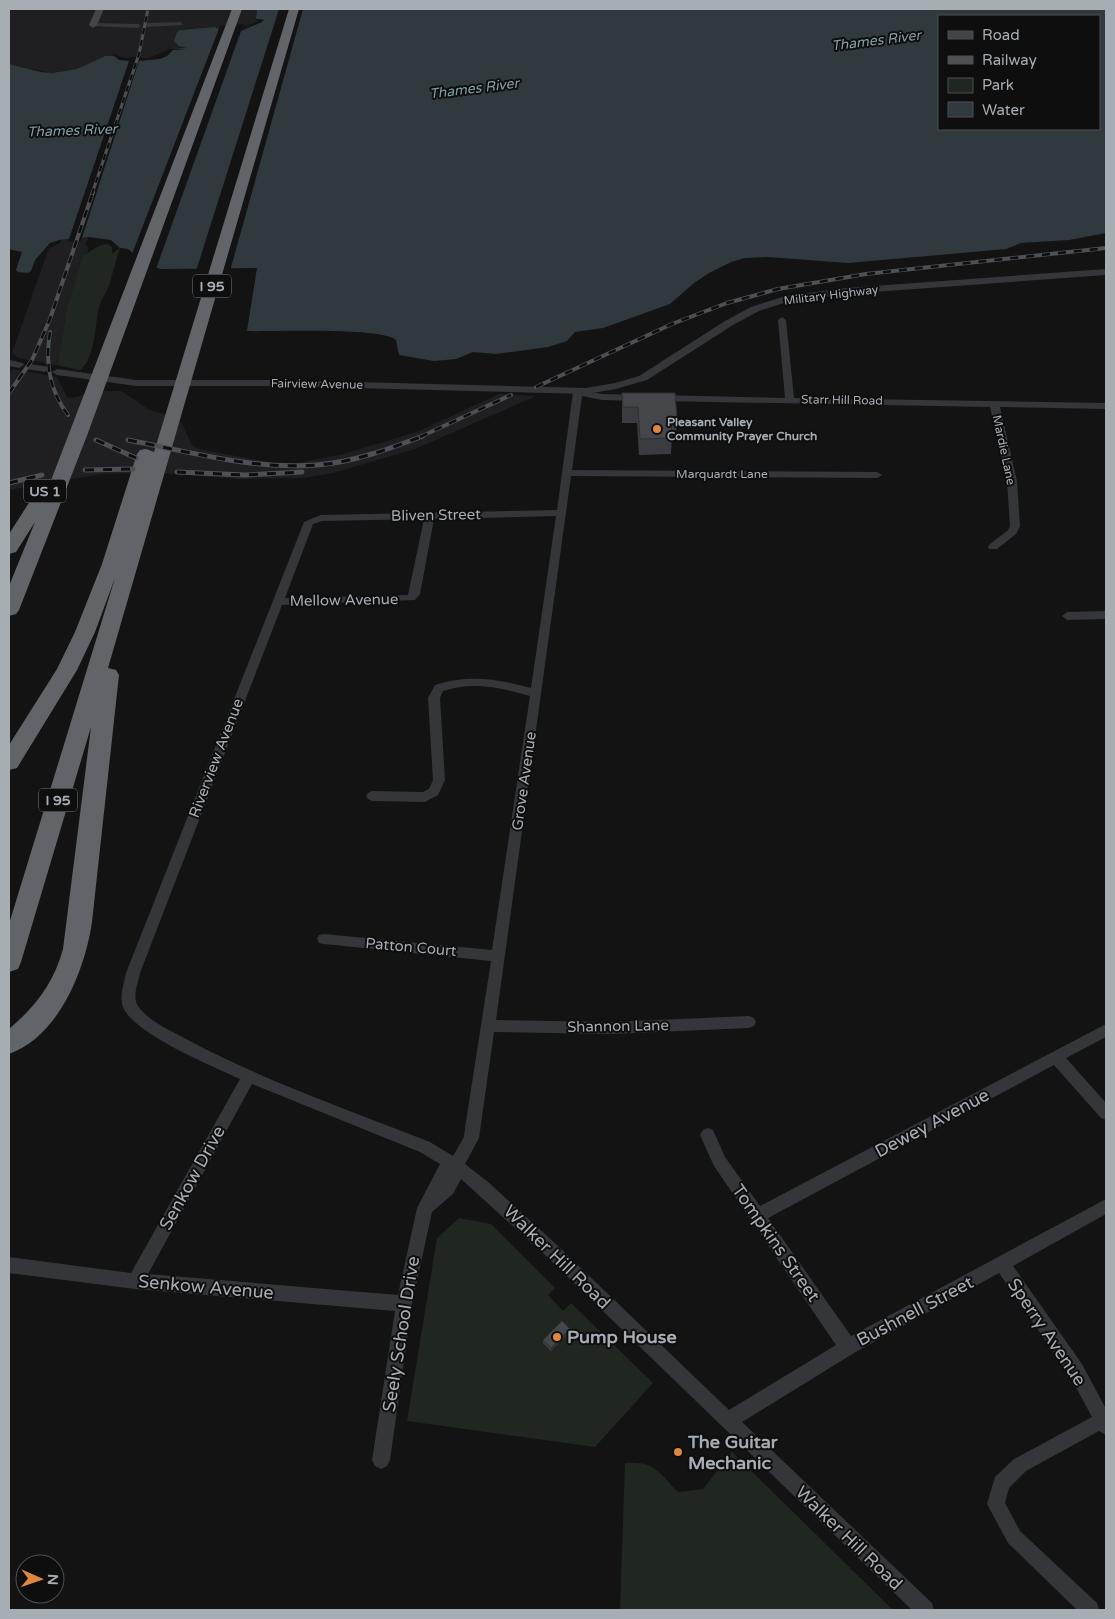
<svg xmlns="http://www.w3.org/2000/svg" width="1115" height="1619" font-family="'Varela Round',sans-serif">
  <style>
    .built { fill: #1f1f21 }
    .green { fill: #202620 }
    .water { fill: #303a3e; fill-rule: evenodd }
    .pier { fill: #131314 }
    .lines { fill: none; stroke-linecap: round; stroke-linejoin: round }
    .minor { fill: #343639; fill-rule: evenodd }
    .tertiary { fill: #343639; fill-rule: evenodd }
    .secondary { fill: #424549; fill-rule: evenodd }
    .motorway { fill: #616569; fill-rule: evenodd }
    .rail-far2-casing { stroke: #4d5054; stroke-width: 3 }
    .rail-far1-casing { stroke: #4d5054; stroke-width: 4 }
    .rail-casing { stroke: #4d5054; stroke-width: 5 }
    .rail-far2 { stroke: #0e0e0f; stroke-width: 2; stroke-dasharray: 6; stroke-linecap: butt }
    .rail-far1 { stroke: #0e0e0f; stroke-width: 2.5; stroke-dasharray: 8; stroke-linecap: butt }
    .rail { stroke: #0e0e0f; stroke-width: 3; stroke-dasharray: 9; stroke-linecap: butt }
    .wall { fill: #3b3c3f }
    .shaded-wall { fill: #303133 }
    .building { fill: #454649; stroke: #303133 }
    .poi-dot { fill: #de8741; stroke: #0e0e0f; stroke-width: 2 }
    .labels { text-anchor: middle; stroke-width: 4; stroke-linejoin: round; paint-order: stroke }
    .far-street-label { font-size: 12px; fill: #a6adb3; stroke: #0e0e0f }
    .far-poi-label { font-size: 12px; font-weight: bold; fill: #a6adb3; stroke: #0e0e0f; text-anchor: start }
    .far-water-label { font-size: 14px; font-style: italic; fill: #80a0ab; stroke: #0e0e0f }
    .shield { fill: #0e0e0f; stroke: #787d82; stroke-width: 1 }
    .shield-label { font-size: 14px; font-weight: bold; fill: #a6adb3 }
    .street-label { font-size: 15px; fill: #a6adb3; stroke: #0e0e0f }
    .near-street-label { font-size: 18px; fill: #a6adb3; stroke: #0e0e0f }
    .near-poi-label { font-size: 18px; font-weight: bold; fill: #a6adb3; stroke: #0e0e0f; text-anchor: start }
  </style>
  <rect width="100%" height="100%" fill="#131314"/>
  <path class="built" d="M9,9H257L256,19H258L255,23L243,26L218,29L215,27L183,29L177,32L187,48L149,59H124L113,56H105L77,69L50,73L9,64Z
    M89,237L85,244L88,248V251L86,255L83,256L67,307L58,364L56,365L18,358L12,353L49,248L60,243L61,240Z
    M13,369L57,377L67,397L72,398L98,391H121L150,410L174,417L182,424L192,445L199,449L274,463L293,464L343,454L387,441L419,431L499,394L536,396L415,449L333,473L302,478L238,479L160,473L102,474L9,490V375Z"/>
  <path class="green" d="M108,244L112,247V254L120,248C116,260 113,273 109,286C106,293 101,300 99,307C95,324 95,360 80,370L56,365L58,363L67,307L83,255C93,252 94,245 108,244Z
    M459,1218L491,1224L555,1288L548,1295L563,1311L571,1303L653,1383L595,1447L407,1421L437,1238Z
    M732,1452L893,1610H620L625,1463C656,1461 658,1472 678,1492L703,1489Z"/>
  <path class="water" d="M257,9H1106V233L1069,240L1021,243L1006,249L848,263L768,257L745,258L731,262L709,273L694,283L670,304L603,328L575,332L567,341L548,347L496,354L473,352L456,359L434,361L399,355L396,340C382,327 272,332 247,331L257,268L160,269L143,261L128,249L120,248L111,240L89,237L59,240L50,243L35,260L31,271L28,273L18,272L16,270L22,252L9,249V64L41,72L52,73L77,69L105,56H113L124,59H149L173,49L187,48L179,46L174,41L177,32L180,30L215,27L218,29L251,25L258,20L256,19ZM939,16H1099V129H939Z"/>
  <path class="pier" d="M279,9H303L230,271H196Z
    M256,19H260L264,20L262,22L241,31L156,269L152,268L142,263L132,254L220,26L244,24L243,26L251,25L257,21Z
    M170,49H186L173,50L167,56L160,59L139,61L81,241L68,242L129,61L119,60L112,54L126,58L141,56V58H148Z"/>
  <g class="lines">
    <path class="minor" d="M181,22L183,25L147,27L144,25L147,23Z
      M93,23L138,24L141,26L138,28L91,26Z
      M782,317L786,320L794,398L1106,403V409L1000,407L1017,481L1020,526L1016,534L997,549H989L988,547L989,545L1008,530L1010,526L1007,481L990,407L659,401L654,398L659,395L785,398L778,320Z
      M578,389L602,394L639,395L644,398L639,401L602,400L582,396L572,470L877,472L882,475L877,478L571,476L496,1020L611,1022L749,1016L754,1018L756,1022L754,1026L749,1028L611,1034L494,1032L479,1138L465,1164L488,1182L558,1246L729,1410L836,1345L714,1166L700,1135L703,1130L708,1128L713,1130L725,1157L760,1206L1106,1024V1037L1066,1058L1106,1103V1120L1101,1118L1054,1065L768,1218L851,1336L1106,1199V1214L1013,1266L1082,1364L1106,1409V1435L1099,1431L1026,1471L1009,1488L1005,1503L1020,1531L1097,1603L1099,1610H1077L1008,1543L987,1504L995,1477L1014,1459L1092,1417L1070,1376L999,1273L854,1353L742,1422L932,1603L934,1610H912L546,1256L461,1179L453,1194L432,1212L412,1304L390,1460L387,1466L381,1469L375,1466L372,1460L395,1311L135,1289L9,1273V1257L131,1273L240,1079C212,1066 134,1034 123,1007C119,996 124,984 126,973L304,522L321,515L557,510L573,392ZM556,516L531,688C498,679 469,674 435,685L428,698L433,780L429,789L423,792L372,791L368,793L366,796L368,799L372,801L425,802L438,795L445,780L440,698L443,691C473,681 501,688 530,696L492,950L324,934L319,935L317,939L319,943L324,944L491,961L465,1128L464,1137L453,1156L430,1142C349,1110 265,1081 188,1040C172,1031 149,1022 138,1006C132,997 138,983 140,973L282,605L415,600L420,594L434,519ZM424,519L408,595L285,598L313,524L322,521ZM252,1084L420,1152L440,1164L417,1208L398,1295L148,1274Z
      M1106,611V619L1067,620L1062,616L1067,612Z"/>
    <path class="tertiary" d="M1106,269V275L846,294L787,302L759,311L733,325L647,380L616,389L586,394L279,386H136L57,375L52,372L57,369L136,380H279L586,388L615,383L639,376L725,321L751,307L785,296L846,288Z
      M9,360L23,363L24,365L19,368L9,366Z
      M30,364L49,367L50,369L45,372L26,369L25,367Z"/>
    <path class="secondary" d="M96,9H104L97,25L93,28L89,25Z"/>
    <path class="motorway" d="M232,9H242L88,433L19,610L16,614L9,616V586L35,522L16,552L9,554V534L41,484L50,483Z
      M289,9H299L108,668L116,670L119,675L92,922C85,970 59,1036 9,1054V1029C35,1007 54,983 63,949L91,727L21,962L18,969L9,972V924L115,578L95,632L77,670L17,768L9,770V745L57,669L75,632L102,564L137,454L140,450L146,449L154,452Z"/>
    <g class="rail-far2-casing">
      <path id="rail-far2" d="M92,194L139,54L148,9"/>
    </g>
    <g class="rail-far1-casing">
      <path id="rail-far1" d="M50,332C45,363 49,390 68,415
        M536,387L672,324L727,303L778,289L866,274L1106,248
        M9,393L32,360L50,319L93,192
        M420,437L511,395"/>
    </g>
    <g class="rail-casing">
      <path id="rail" d="M96,440L136,458
        M128,440C190,452 253,470 317,465C354,462 389,449 423,436
        M85,470L133,469
        M177,472L245,475L302,472
        M9,483L42,475"/>
    </g>
    <use href="#rail-far2" class="rail-far2"/>
    <use href="#rail-far1" class="rail-far1"/>
    <use href="#rail" class="rail"/>
  </g>
  <path class="wall" d="M622,393L677,419L676,435H672L671,454L639,455L637,423H622Z
    M570,1332L551,1351L543,1343V1340Z"/>
  <path class="shaded-wall" d="M570,1329V1332L551,1351V1348Z"/>
  <path class="building" d="M622,393H675L677,419H671L672,438L640,439L638,407H623Z
    M562,1321L570,1329L551,1348L543,1340Z"/>
  <g class="poi-dot">
    <circle cx="657" cy="429" r="5"/>
    <circle cx="557" cy="1337" r="5"/>
    <circle cx="678" cy="1452" r="5"/>
  </g>
  <g class="labels">
    <g class="far-street-label">
      <text transform="translate(831 295) rotate(-7)" y="4">Military Highway</text>
      <text transform="translate(317 384) rotate(1)" y="4">Fairview Avenue</text>
      <text transform="translate(842 400) rotate(1)" y="4">Starr Hill Road</text>
      <text transform="translate(1004 450) rotate(78)" y="4">Mardie Lane</text>
      <text x="722" y="478">Marquardt Lane</text>
    </g>
    <g class="far-poi-label">
      <text x="667" y="426">Pleasant Valley<tspan x="667" dy="14">Community Prayer Church</tspan></text>
    </g>
    <g class="far-water-label">
      <text transform="translate(876 40) rotate(-7)" y="5">Thames River</text>
      <text transform="translate(474 88) rotate(-7)" y="5">Thames River</text>
      <text transform="translate(72 130) rotate(-2)" y="5">Thames River</text>
    </g>
    <g class="shield">
      <rect x="193" y="274.5" width="38" height="23" rx="4"/>
      <rect x="24" y="479.5" width="42" height="23" rx="4"/>
      <rect x="39" y="788.5" width="38" height="23" rx="4"/>
    </g>
    <g class="shield-label">
      <text x="212" y="291">I 95</text>
      <text x="45" y="496">US 1</text>
      <text x="58" y="805">I 95</text>
    </g>
    <g class="street-label">
      <text transform="translate(436 515) rotate(-1)" y="5">Bliven Street</text>
      <text transform="translate(344 600) rotate(-1)" y="5">Mellow Avenue</text>
      <text transform="translate(216 758) rotate(-69)" y="5">Riverview Avenue</text>
      <text transform="translate(524 781) rotate(-82)" y="5">Grove Avenue</text>
      <text transform="translate(411 947) rotate(5)" y="5">Patton Court</text>
      <text transform="translate(618 1026) rotate(-1)" y="5">Shannon Lane</text>
    </g>
    <g class="near-street-label">
      <text transform="translate(932 1123) rotate(-28)" y="6">Dewey Avenue</text>
      <text transform="translate(192 1178) rotate(-61)" y="6">Senkow Drive</text>
      <text transform="translate(776 1243) rotate(55)" y="6">Tompkins Street</text>
      <text transform="translate(557 1257) rotate(44)" y="6">Walker Hill Road</text>
      <text transform="translate(206 1287) rotate(5)" y="6">Senkow Avenue</text>
      <text transform="translate(915 1311) rotate(-28)" y="6">Bushnell Street</text>
      <text transform="translate(1047 1332) rotate(56)" y="6">Sperry Avenue</text>
      <text transform="translate(401 1334) rotate(-81)" y="6">Seely School Drive</text>
      <text transform="translate(849 1538) rotate(44)" y="6">Walker Hill Road</text>
    </g>
    <g class="near-poi-label">
      <text x="567" y="1343">Pump House</text>
      <text x="688" y="1448">The Guitar<tspan x="688" dy="21">Mechanic</tspan></text>
    </g>
  </g>
  <rect width="1115" height="1619" fill="none" stroke="#a6adb3" stroke-width="20"/>
  <rect x="938" y="15" width="162" height="115" fill="#0e0e0f" stroke="#4b4e51"/>
  <rect x="948" y="31" width="25" height="8" fill="#424549" stroke="#4b4e51"/>
  <text x="982" y="40" font-size="15" fill="#a6adb3">Road</text>
  <rect x="948" y="56" width="25" height="8" fill="#4d5054" stroke="#4b4e51"/>
  <text x="982" y="65" font-size="15" fill="#a6adb3">Railway</text>
  <rect x="948" y="78" width="25" height="15" fill="#202620" stroke="#4b4e51"/>
  <text x="982" y="90" font-size="15" fill="#a6adb3">Park</text>
  <rect x="948" y="102" width="25" height="15" fill="#303a3e" stroke="#4b4e51"/>
  <text x="982" y="115" font-size="15" fill="#a6adb3">Water</text>
  <g transform="translate(40 1579) rotate(92)"><circle r="24" fill="#0e0e0f" stroke="#4b4e51"/>
  <path d="M0-4L9 19L0 12L-9 19Z" fill="#de8741"/>
  <text y="-8" font-size="14" font-weight="bold" text-anchor="middle" fill="#a6adb3">N</text>
  </g>
</svg>
